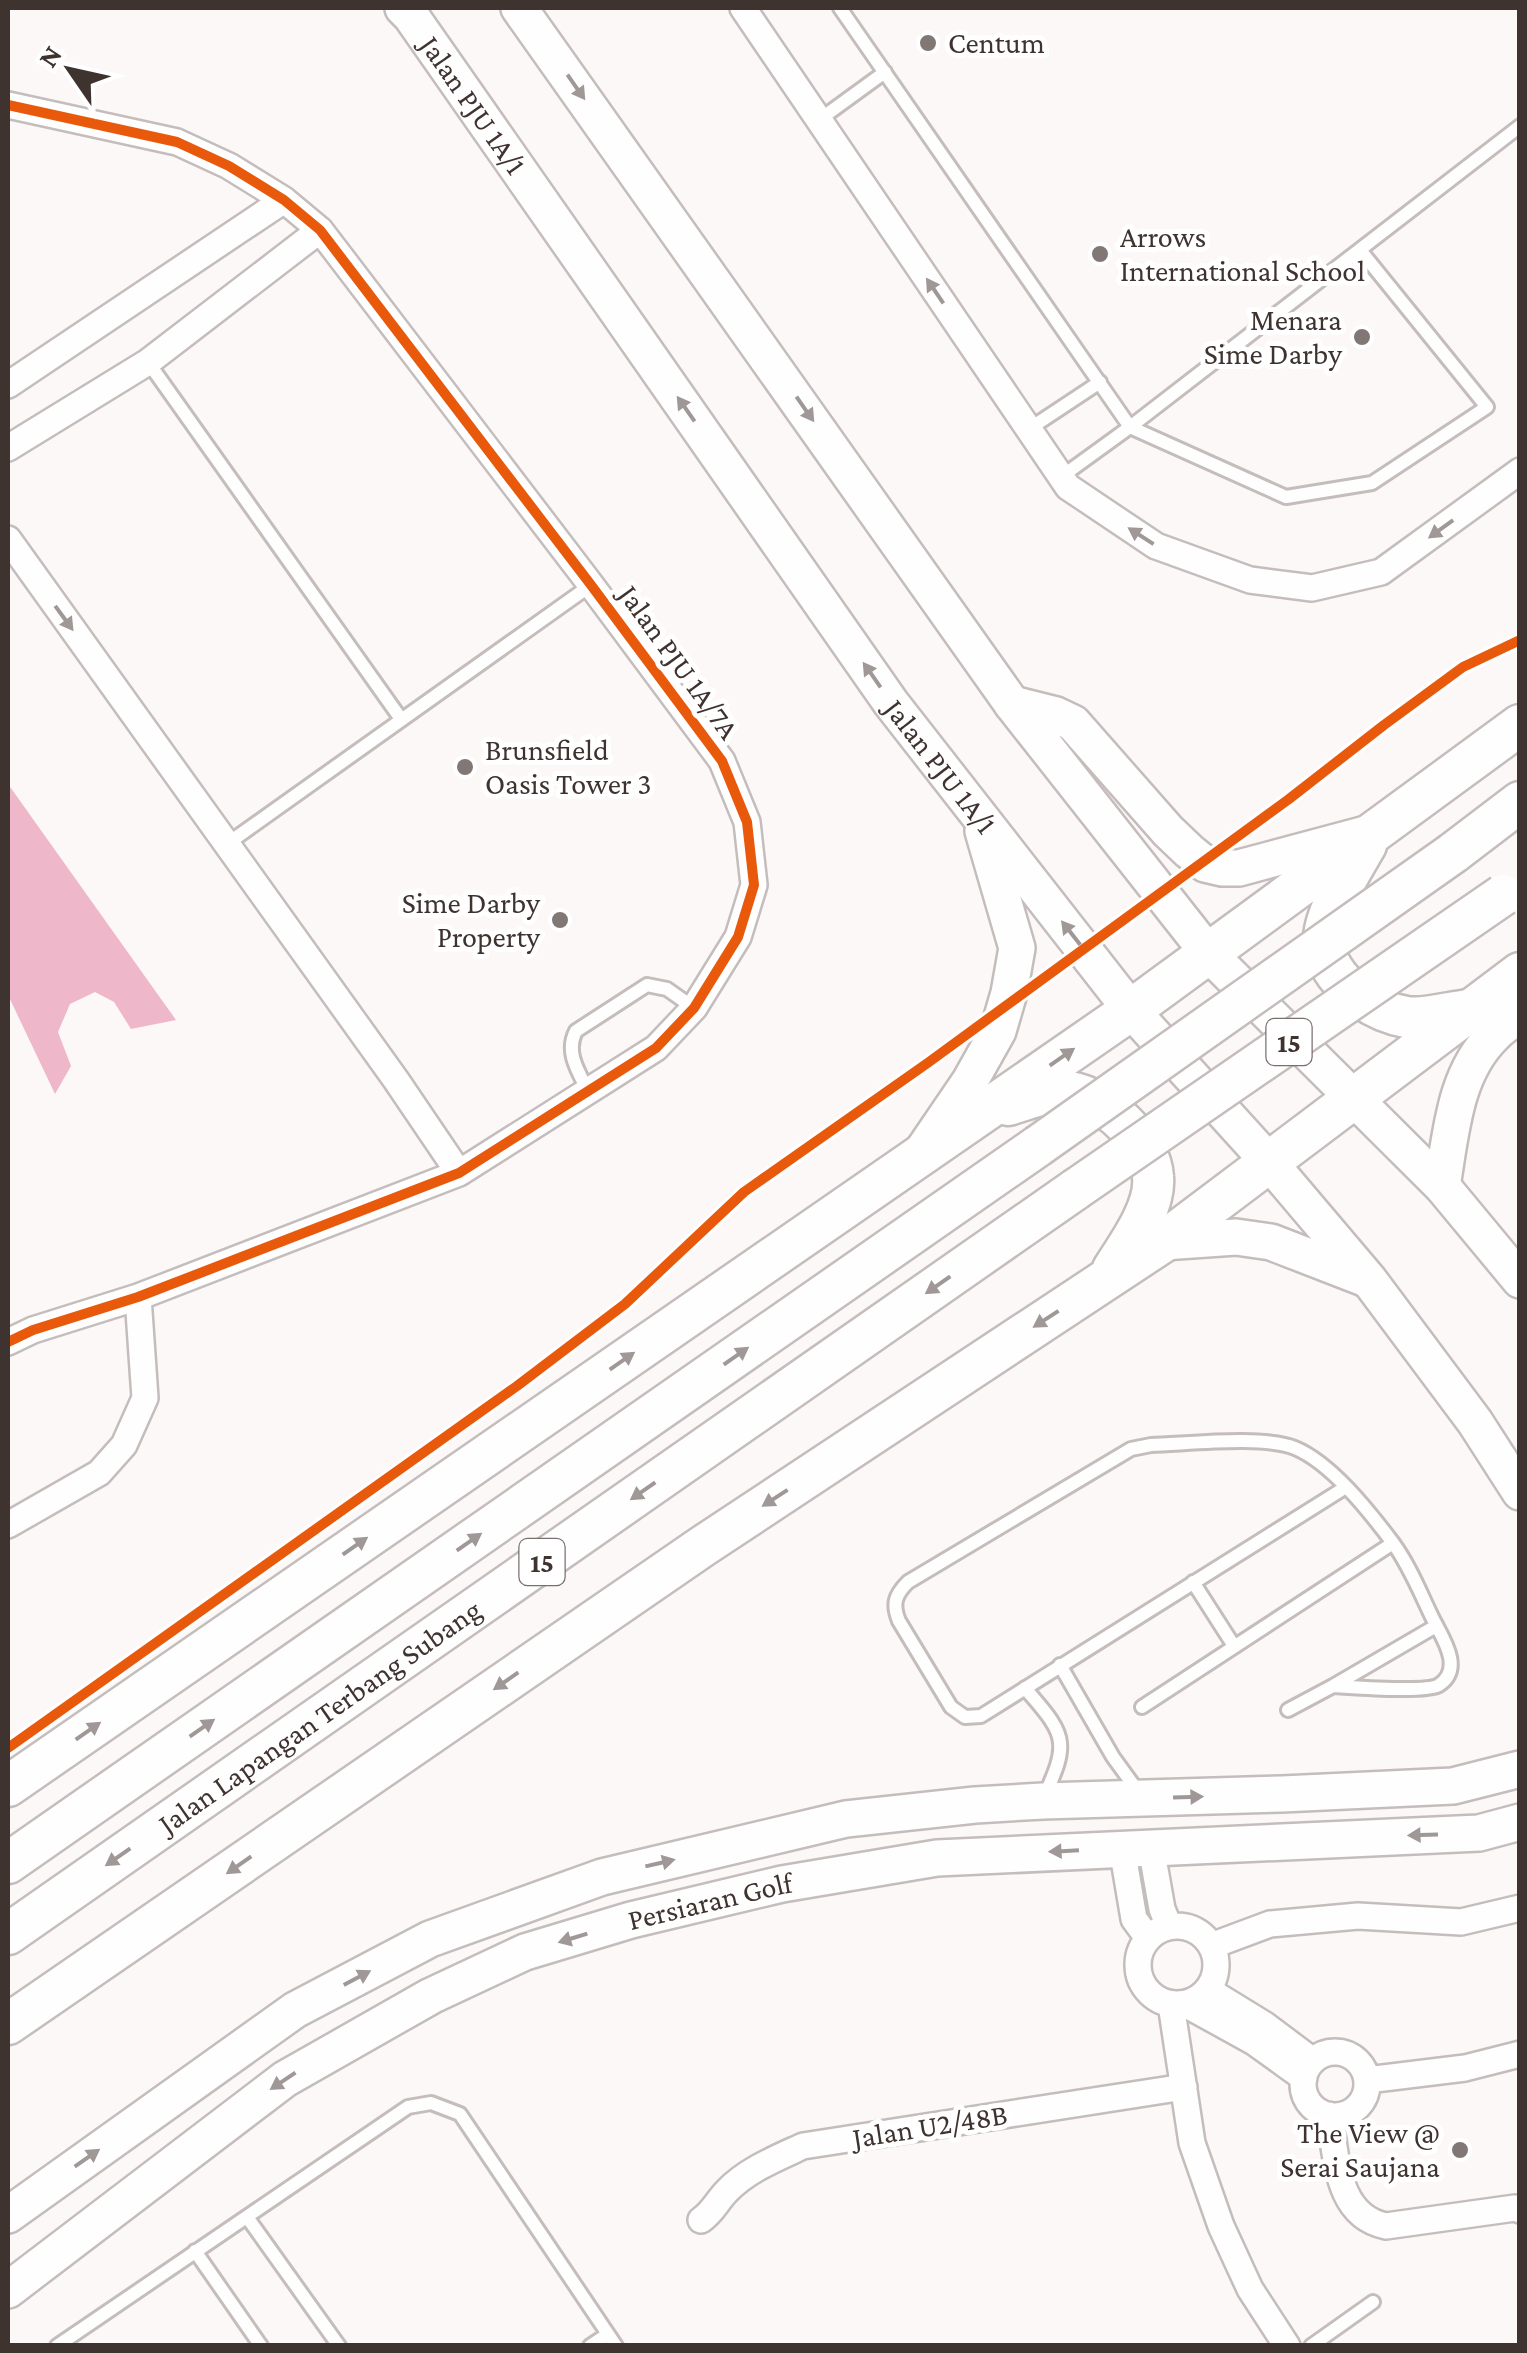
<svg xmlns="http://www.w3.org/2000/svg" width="1527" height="2353" font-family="'Crimson Pro',serif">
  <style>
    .water { fill: #efb7ca }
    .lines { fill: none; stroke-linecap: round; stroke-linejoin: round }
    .lane-casing { stroke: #c4bdbc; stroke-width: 18 }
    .street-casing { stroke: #c4bdbc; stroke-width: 30 }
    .secondary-casing { stroke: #c4bdbc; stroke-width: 40 }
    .primary-casing { stroke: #c4bdbc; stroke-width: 45 }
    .lane { stroke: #fffefe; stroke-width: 12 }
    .street { stroke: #fffefe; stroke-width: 25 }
    .secondary { stroke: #fffefe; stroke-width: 35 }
    .primary { stroke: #fffefe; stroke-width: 40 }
    .primary-bridge-casing { stroke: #c4bdbc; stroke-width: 45; stroke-linecap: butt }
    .primary-bridge { stroke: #fffefe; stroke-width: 40 }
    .cycleway-casing { stroke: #fff; stroke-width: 16 }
    .cycleway { stroke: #e8590c; stroke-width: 10 }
    .oneway { fill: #9f9897 }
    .poi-dot { fill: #817876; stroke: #fff; stroke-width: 4 }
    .labels { text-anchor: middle; stroke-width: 10; stroke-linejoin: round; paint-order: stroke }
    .shield { fill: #fff; stroke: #79706e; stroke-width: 2.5 }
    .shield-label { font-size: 28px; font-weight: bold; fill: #3f3330 }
    .poi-label { font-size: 30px; fill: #3f3330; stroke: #fff; text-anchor: start }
    .street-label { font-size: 30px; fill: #3f3330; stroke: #fff }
  </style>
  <rect width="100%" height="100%" fill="#fcf8f8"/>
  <path class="water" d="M8,784L176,1020L131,1029L114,1002L95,992L70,1004L58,1032L71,1066L55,1094L8,995Z"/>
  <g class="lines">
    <g class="lane-casing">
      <path id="lane" d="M840,8L1130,427L1286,497L1372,483L1487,407L1360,250
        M819,120L885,72
        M148,362L401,719
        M1029,429L1100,382
        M1061,477L1130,427L1520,126
        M227,844L591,585
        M588,1091C578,1071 565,1052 576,1031L647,985L667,989L694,1008
        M1346,1487L981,1716L965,1717L951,1707L899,1621C892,1604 895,1595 908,1582L1131,1449L1151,1445C1187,1444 1264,1435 1295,1448C1331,1463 1369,1511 1393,1543C1409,1565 1420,1592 1432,1617C1441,1636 1465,1668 1439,1685C1426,1693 1353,1687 1333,1686L1436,1626
        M1193,1582L1234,1646
        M1060,1665L1113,1757L1137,1790
        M1025,1688C1037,1703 1059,1724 1060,1743C1062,1761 1050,1782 1044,1798
        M1142,1707L1393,1543
        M1288,1710L1333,1686
        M247,2217L339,2346
        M195,2251L261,2346
        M57,2346L408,2107L431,2103L460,2114L616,2346
        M590,2346L608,2334
        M1311,2346L1373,2302"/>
    </g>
    <g class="street-casing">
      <path id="street" d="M743,8L1068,487L1156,546L1250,580L1312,588L1381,572L1520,471
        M8,105L177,142L229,166L284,200L320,230L591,585L722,761L747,822L754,885L738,937L694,1008L656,1048L459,1173L138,1297L33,1330L8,1342
        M8,385L284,200
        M8,448L148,362L320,230
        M8,539L396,1080L459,1173
        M8,1525L99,1473L124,1445L145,1398L138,1297
        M1151,1847L1162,1909L1169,1926
        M1122,1848L1134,1919L1148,1938
        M1138 1965a39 39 0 1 1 78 0a39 39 0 1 1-78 0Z
        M1211,1946L1270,1924L1358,1916L1461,1922L1520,1908
        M1208,1990L1265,2025L1313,2061
        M1171,2004L1192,2143L1221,2226L1250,2289L1287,2346
        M1185,2004L1254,2042L1304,2078
        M1303 2084a32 32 0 1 1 64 0a32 32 0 1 1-64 0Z
        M1367,2080L1465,2068L1520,2054
        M1329,2115C1337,2157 1336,2216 1386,2226L1515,2208L1520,2210
        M701,2220C713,2212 717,2201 727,2191C747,2170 777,2158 803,2146L1184,2087"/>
    </g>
    <g class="secondary-casing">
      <g id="secondary">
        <path id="s1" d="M403,8L411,16L891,703L1131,1010L1269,1162L1369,1280L1475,1422L1520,1492"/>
        <path d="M519,8L1012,704L1209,954L1442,1186L1520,1280"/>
        <path d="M1012,704L1056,715L1073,723L1168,831L1189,851L1205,864L1222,868H1239L1366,834"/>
        <path d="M923,1150L970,1081L998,1031L1009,993L1017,948L983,831"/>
        <path d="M1442,1186C1451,1134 1454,1074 1494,1035C1501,1027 1511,1021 1520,1015"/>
        <path d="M1163,1242L1236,1237L1271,1242L1364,1278"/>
        <path d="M8,2215L295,2010L430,1939L602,1877L846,1819L975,1805L1043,1801L1282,1794L1453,1786L1520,1769"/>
        <path id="s2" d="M8,2290L285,2079L431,1996L525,1952L631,1920L782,1884L937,1858L1479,1833L1520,1822"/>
      </g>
    </g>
    <g class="primary-casing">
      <g id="primary">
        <path d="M1366,845C1353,868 1321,917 1324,944C1328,981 1372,1011 1406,1017C1422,1020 1451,1012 1468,1010"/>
        <path d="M1453,853L1520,802"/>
        <path d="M1008,1105C1026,1100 1051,1089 1070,1092C1105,1098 1151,1140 1153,1177C1156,1207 1129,1244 1113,1269"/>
        <path d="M8,1786L1131,1010L1520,725"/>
        <path d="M8,1863L1038,1146"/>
        <path id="s3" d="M8,1934L1076,1189"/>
        <path d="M8,2024L703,1546L1163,1242L1520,973"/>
      </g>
    </g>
    <use href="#lane" class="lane"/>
    <use href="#street" class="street"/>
    <use href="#secondary" class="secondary"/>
    <use href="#primary" class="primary"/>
    <g class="primary-bridge-casing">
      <path id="primary-bridge" d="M1038,1146L1453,853
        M1076,1189L1503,895"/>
    </g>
    <use href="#primary-bridge" class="primary-bridge"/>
    <g class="cycleway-casing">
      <path id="cycleway" d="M8,105L177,142L229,166L284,200L320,230L591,585L722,761L747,822L754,885L738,937L694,1008L656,1048L459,1173L138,1297L33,1330L8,1342
        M8,1748L517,1386L625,1304L744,1192L929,1062L1289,799L1384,725L1463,667L1520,640"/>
    </g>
    <use href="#cycleway" class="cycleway"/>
  </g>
  <defs><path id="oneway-solid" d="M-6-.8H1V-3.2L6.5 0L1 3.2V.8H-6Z" transform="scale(2.5)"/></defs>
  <g class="oneway">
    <use href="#oneway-solid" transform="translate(576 87) rotate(55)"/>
    <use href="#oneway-solid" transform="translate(935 291) rotate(-124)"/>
    <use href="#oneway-solid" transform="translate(686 409) rotate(-125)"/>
    <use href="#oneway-solid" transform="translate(805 409) rotate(55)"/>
    <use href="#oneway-solid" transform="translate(1441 529) rotate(144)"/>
    <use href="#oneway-solid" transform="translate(1141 536) rotate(-147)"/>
    <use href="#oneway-solid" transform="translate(64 618) rotate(54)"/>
    <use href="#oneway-solid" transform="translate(872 675) rotate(-125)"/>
    <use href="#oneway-solid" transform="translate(1071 933) rotate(-128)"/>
    <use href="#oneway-solid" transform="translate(1062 1057) rotate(-35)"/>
    <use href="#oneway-solid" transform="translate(938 1285) rotate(145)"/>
    <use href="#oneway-solid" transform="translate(1046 1319) rotate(147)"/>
    <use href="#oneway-solid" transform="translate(736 1356) rotate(-35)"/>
    <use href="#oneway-solid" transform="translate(622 1361) rotate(-35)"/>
    <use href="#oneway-solid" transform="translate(643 1491) rotate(145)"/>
    <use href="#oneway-solid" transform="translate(775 1498) rotate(147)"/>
    <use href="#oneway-solid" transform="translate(469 1542) rotate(-35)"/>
    <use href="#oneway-solid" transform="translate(355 1546) rotate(-35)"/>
    <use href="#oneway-solid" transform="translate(506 1681) rotate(145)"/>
    <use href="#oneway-solid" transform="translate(202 1728) rotate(-35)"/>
    <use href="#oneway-solid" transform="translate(88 1731) rotate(-35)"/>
    <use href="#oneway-solid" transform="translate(1188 1797) rotate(-2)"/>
    <use href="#oneway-solid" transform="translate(1423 1835) rotate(178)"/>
    <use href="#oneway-solid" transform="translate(1064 1851) rotate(177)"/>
    <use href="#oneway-solid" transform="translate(118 1857) rotate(145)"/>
    <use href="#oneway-solid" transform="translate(660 1863) rotate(-13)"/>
    <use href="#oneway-solid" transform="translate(239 1865) rotate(145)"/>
    <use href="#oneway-solid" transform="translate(573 1938) rotate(163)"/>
    <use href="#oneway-solid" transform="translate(357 1978) rotate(-28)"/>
    <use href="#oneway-solid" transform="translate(283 2081) rotate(146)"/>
    <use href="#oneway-solid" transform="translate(87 2158) rotate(-35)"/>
  </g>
  <g class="poi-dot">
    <circle cx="928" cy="43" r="10"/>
    <circle cx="1100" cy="254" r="10"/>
    <circle cx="1362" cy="337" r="10"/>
    <circle cx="465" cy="767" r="10"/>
    <circle cx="560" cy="920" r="10"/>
    <circle cx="1460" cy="2150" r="10"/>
  </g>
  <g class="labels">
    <g class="shield">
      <rect x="1266.5" y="1019" width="45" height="46" rx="8"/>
      <rect x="519.5" y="1539" width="45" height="46" rx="8"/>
    </g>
    <g class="shield-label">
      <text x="1289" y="1052">15</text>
      <text x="542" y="1572">15</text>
    </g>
    <g class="poi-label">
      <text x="948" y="53">Centum</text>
      <text x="1120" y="247">Arrows<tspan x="1120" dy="34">International School</tspan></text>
      <text x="1342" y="330" text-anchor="end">Menara<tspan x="1342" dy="34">Sime Darby</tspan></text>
      <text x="485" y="760">Brunsfield<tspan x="485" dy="34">Oasis Tower 3</tspan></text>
      <text x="540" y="913" text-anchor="end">Sime Darby<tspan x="540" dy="34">Property</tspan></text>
      <text x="1440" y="2143" text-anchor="end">The View @<tspan x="1440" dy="34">Serai Saujana</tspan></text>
    </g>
    <g class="street-label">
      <text dy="10" stroke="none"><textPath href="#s1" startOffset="120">Jalan PJU 1A/1</textPath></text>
      <text transform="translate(679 662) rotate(54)" y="10">Jalan PJU 1A/7A</text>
      <text dy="10" stroke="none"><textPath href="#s1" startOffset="930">Jalan PJU 1A/1</textPath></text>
      <text dy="10" stroke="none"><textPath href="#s3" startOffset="380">Jalan Lapangan Terbang Subang</textPath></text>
      <text dy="10" stroke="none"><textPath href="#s2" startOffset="812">Persiaran Golf</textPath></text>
      <text transform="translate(930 2126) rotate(-9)" y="10">Jalan U2/48B</text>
    </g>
  </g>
  <rect width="1527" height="2353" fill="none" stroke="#3f3330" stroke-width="20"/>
  <g transform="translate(70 70) rotate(304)" stroke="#ffffff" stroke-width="8" paint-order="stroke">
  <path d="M0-8L18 38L0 25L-18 38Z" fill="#3f3330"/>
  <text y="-15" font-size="28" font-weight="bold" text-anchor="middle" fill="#3f3330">N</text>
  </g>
</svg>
